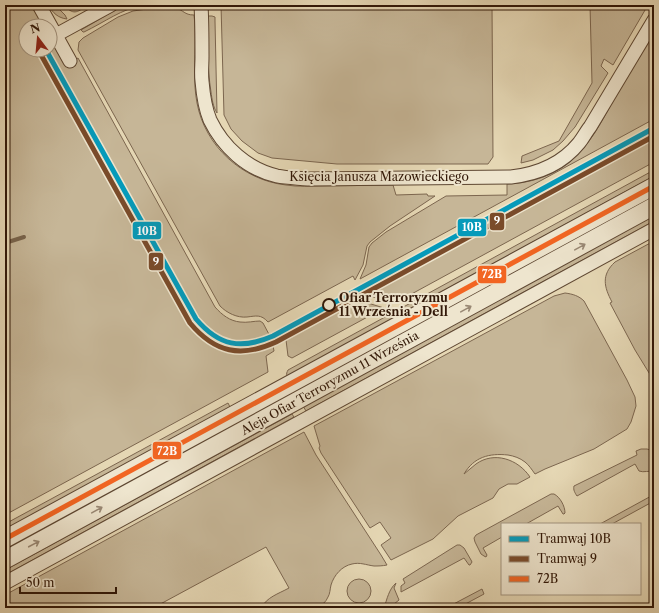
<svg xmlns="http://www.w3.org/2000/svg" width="659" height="613" font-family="'Libre Caslon Text',serif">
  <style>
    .green { fill: #c6b697; stroke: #7c664f }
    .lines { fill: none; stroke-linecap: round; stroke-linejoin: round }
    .stream { stroke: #78634b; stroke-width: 4 }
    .minor-casing { stroke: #5e4732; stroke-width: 15 }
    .tertiary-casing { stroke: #5e4732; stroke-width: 19 }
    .minor { stroke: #eee5ce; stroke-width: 13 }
    .tertiary { stroke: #eee5ce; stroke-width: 17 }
    .bus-1-casing { stroke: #eee5ce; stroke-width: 8 }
    .bus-1 { stroke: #f26522; stroke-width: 5 }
    .tram-1-casing { stroke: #eee5ce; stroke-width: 8 }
    .tram-2-casing { stroke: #eee5ce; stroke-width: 8 }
    .tram-1 { stroke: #059aba; stroke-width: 5 }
    .tram-2 { stroke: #7a4b2a; stroke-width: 5 }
    .oneway { stroke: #998874 }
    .stop-dot { fill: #eee5ce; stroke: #311707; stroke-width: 2 }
    .labels { text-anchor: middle; stroke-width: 4; stroke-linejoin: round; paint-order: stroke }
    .street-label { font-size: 12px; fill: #311707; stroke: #eee5ce }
    .stop-label { font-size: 12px; font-weight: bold; fill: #311707; stroke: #eee5ce; text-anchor: start }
    .line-badge { stroke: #eee5ce; stroke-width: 1.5 }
    .badge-label { font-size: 11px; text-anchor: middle; font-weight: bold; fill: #fff }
  </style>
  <rect width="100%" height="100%" fill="#e5d7b4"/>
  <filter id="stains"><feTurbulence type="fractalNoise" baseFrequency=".005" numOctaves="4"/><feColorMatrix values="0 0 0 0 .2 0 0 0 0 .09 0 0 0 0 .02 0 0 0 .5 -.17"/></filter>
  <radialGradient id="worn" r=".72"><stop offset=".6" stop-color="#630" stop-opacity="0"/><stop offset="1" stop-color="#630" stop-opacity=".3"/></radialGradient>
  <path class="green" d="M5,5H32L44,26H26V50H50V37L65,65L78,58L215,307C222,315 230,321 240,322C247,323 254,321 260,321L263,323L272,340L274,351L266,356L268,372L5,515Z
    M48,5H55L65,15L67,19C58,18 53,13 48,5Z
    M67,5H88C80,10 75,16 67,8Z
    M128,5H144C121,9 105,22 84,32H83L81,30L117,9Z
    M221,5H492L493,157L488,164H337L272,158L258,153L242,141L231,129L224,115Z
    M590,5H648L613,65L604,59L601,66L608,73L575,127L563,141L553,150L533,160L521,163L522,156L559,141L592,83Z
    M175,8C184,10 184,15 194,15C195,23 195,31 195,39C195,60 193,82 197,103C205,146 242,180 286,185C298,187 311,186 323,186C346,186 370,185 393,185L396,195L427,194L428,196H435L390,226L370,242L367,246L363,265L355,280L353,276L268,322C261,314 256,316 247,317C237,318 227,313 220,306L78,50L79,42L83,38L118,17L133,11L147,9Z
    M208,16H212L215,17V21L217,113C213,107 212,99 211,92C207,67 208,41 208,16Z
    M654,33V119L360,279L366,265L369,247L372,243L386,232L446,196L507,195V184C533,183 560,174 578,154C593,139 603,119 613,101C627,78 640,55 654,33Z
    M654,131V162L395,303L363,294L361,291Z
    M654,170V176L287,376C286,374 287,372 288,370Z
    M654,193V198L296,393L294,389Z
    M654,215V221L306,411L303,406Z
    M654,241V381L635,350L610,303L612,302C604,287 601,275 615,262Z
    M565,293C573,294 579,296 584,301L627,380L635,397L636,406L631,422L627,429L594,449L545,469L535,474C532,470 529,465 525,462C520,458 514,456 508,455C489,453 474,457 464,474C468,471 472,467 476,464C494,451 518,459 530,477L517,484H508L499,489L493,498L458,516L433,539L391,560L381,545L391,538L380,522L370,528L321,453L319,448L320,446L314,426L554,296Z
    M358,300L384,308L292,358L288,356L286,340Z
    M282,396L284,400L5,552V547Z
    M228,403L230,407L5,530V524Z
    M292,414L294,417L5,575V570Z
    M304,432L316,455L381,555L387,565C382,566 378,566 374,566C366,565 360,562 352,564C342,566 334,575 331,585C330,589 330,594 328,597C326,602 322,605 317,608H261C267,597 278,594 289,588L266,547L153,608H5V595Z
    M641,449H647L654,451V472C649,470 644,473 639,471L635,464L577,496C575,493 573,490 574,486L637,455L636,451Z
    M551,494H554C560,497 565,506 565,513L564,514H563L558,506L526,524H502V537L483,548L487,555L486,557L484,556L481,554L475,542L474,538L476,535Z
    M653,495L654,498V501L612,524H600Z
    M457,545H460L464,548L471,560L472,562L470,565H469L464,558L401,592V586L405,583L403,579Z
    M347 591a12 12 0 1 1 24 0a12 12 0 1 1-24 0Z
    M396,583L394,588L399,600L394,604L392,608H384C387,599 389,589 396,583Z
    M482,589L484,594L458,608H446Z"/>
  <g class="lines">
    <path class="stream" d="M5,243L24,237"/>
    <g class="minor-casing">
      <path id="minor" d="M39,5L70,61
        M201,5C202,22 202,39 202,57C202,65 201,73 202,81C203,93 205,108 210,120C223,147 247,169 277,176C287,178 298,178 308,179L511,177C537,174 562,164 579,143C583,138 586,132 590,127L654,20
        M56,35L111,5
        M5,583L654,229"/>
    </g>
    <g class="tertiary-casing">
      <path id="tertiary" d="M5,539L654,186
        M5,560L654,206"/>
    </g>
    <use href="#minor" class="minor"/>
    <use href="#tertiary" class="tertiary"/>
    <g class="bus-1-casing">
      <path id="bus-1" d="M5,539L654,186"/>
    </g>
    <use href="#bus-1" class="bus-1"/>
    <g class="tram-1-casing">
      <path id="tram-1" d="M46,50L196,319C219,346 241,350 273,336L654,128"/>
    </g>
    <g class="tram-2-casing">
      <path id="tram-2" d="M40,53L190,323C215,353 241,358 276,342L654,136"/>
    </g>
    <use href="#tram-1" class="tram-1"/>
    <use href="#tram-2" class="tram-2"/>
  </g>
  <defs><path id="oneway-shaft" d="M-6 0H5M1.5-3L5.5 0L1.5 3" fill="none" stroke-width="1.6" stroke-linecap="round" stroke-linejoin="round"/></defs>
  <g class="oneway">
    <use href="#oneway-shaft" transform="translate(580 247) rotate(-29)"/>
    <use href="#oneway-shaft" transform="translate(466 309) rotate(-29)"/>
    <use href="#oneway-shaft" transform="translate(97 510) rotate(-29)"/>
    <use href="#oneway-shaft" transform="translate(34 544) rotate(-28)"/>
  </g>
  <circle class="stop-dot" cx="329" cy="305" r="6"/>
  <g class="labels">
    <g class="street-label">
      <text x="379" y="181">Księcia Janusza Mazowieckiego</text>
      <text transform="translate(330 383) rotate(-29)" y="4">Aleja Ofiar Terroryzmu 11 Września</text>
    </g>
    <g class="stop-label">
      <text x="339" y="302">Ofiar Terroryzmu<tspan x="339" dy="14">11 Września - Dell</tspan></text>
    </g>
  </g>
  <g class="line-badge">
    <rect x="489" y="212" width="16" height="19" rx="4" fill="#7a4b2a"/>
    <rect x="457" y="218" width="30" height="19" rx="4" fill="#059aba"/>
    <rect x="132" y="221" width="30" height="19" rx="4" fill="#059aba"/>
    <rect x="148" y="252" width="16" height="19" rx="4" fill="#7a4b2a"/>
    <rect x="477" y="265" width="30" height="19" rx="4" fill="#f26522"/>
    <rect x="152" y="441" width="30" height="19" rx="4" fill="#f26522"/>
  </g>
  <g class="badge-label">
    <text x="497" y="225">9</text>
    <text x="472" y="231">10B</text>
    <text x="147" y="235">10B</text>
    <text x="156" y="266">9</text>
    <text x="492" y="278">72B</text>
    <text x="167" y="455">72B</text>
  </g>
  <rect width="659" height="613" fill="none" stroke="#e5d7b4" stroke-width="20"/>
  <rect x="6" y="6" width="647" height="601" fill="none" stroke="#311707" stroke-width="2"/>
  <rect x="10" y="10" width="639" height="593" fill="none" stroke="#311707"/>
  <rect x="501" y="523" width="140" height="72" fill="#eee5ce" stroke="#a2937e"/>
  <rect x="509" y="536" width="20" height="6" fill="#059aba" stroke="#a2937e"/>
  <text x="537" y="543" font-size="12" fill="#311707">Tramwaj 10B</text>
  <rect x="509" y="556" width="20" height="6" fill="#7a4b2a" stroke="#a2937e"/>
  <text x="537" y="563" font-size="12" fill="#311707">Tramwaj 9</text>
  <rect x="509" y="576" width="20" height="6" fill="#f26522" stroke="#a2937e"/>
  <text x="537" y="583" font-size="12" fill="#311707">72B</text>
  <g transform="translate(38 38) rotate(344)"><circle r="19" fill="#eee5ce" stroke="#a2937e"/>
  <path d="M0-3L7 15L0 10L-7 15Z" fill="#8f2418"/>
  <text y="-6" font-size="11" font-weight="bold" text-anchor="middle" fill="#311707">N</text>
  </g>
  <path d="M20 587v6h96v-6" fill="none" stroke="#311707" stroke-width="2"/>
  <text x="26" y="587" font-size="12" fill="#311707" stroke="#eee5ce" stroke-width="3" paint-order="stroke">50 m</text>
  <rect width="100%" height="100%" filter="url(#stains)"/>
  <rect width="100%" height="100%" fill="url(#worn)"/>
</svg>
